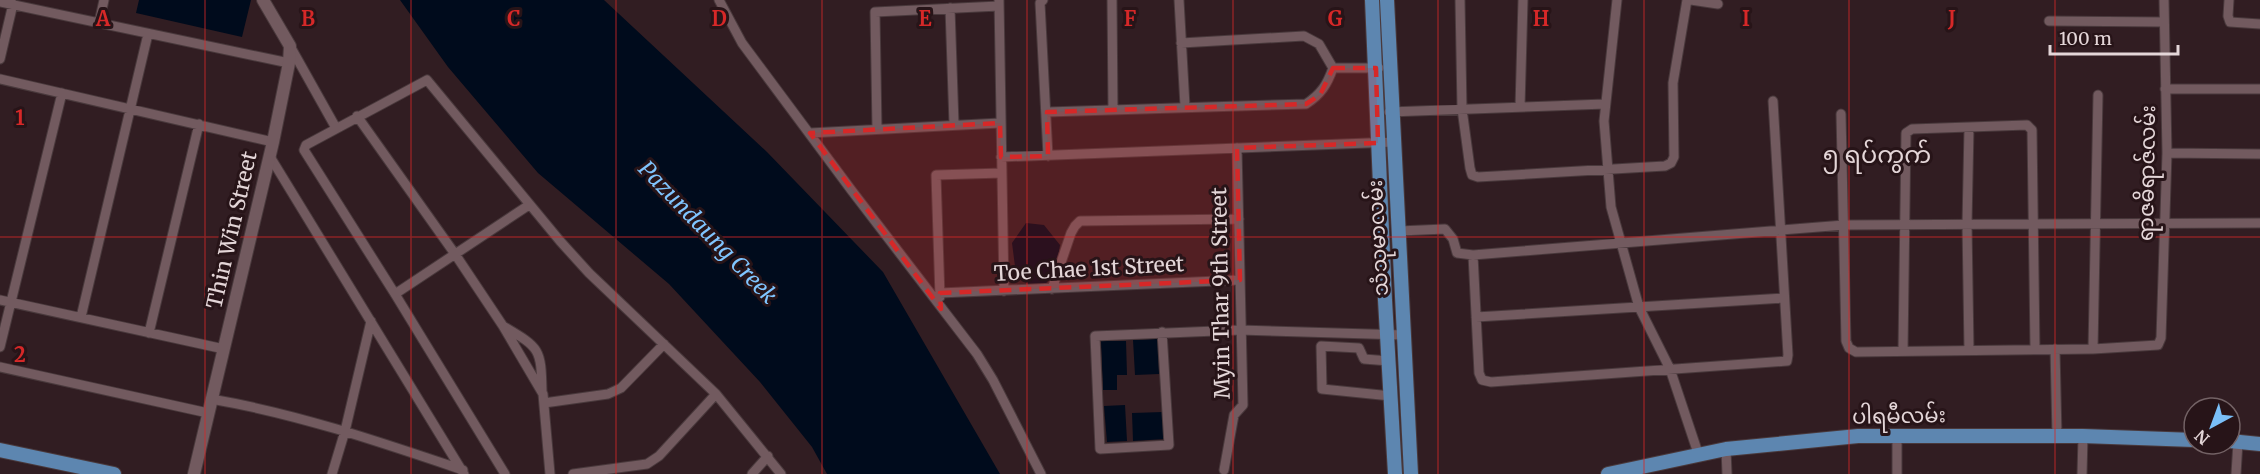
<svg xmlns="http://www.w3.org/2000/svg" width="2260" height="474" font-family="Merriweather,'Noto Sans Myanmar',serif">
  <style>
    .water { fill: #000b1c }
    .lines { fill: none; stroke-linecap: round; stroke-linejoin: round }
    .minor-casing { stroke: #49393c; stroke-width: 11 }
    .secondary-casing { stroke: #49393c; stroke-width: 14 }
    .primary-casing { stroke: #49393c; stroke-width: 16 }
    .minor { stroke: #725a5f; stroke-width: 9 }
    .secondary { stroke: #725a5f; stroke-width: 12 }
    .primary { stroke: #5d86b0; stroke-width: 14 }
    .marked { fill: #d62828; fill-opacity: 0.2; stroke: #d62828; stroke-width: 4.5; stroke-dasharray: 12 8; stroke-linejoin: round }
    .grid { fill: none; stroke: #d62828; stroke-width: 1.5; stroke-opacity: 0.55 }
    .labels { text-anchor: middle; stroke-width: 6; stroke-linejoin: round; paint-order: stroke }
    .street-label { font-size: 21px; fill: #e4d6d8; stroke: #271418 }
    .water-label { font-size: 22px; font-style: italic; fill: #80c5ff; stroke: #271418 }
    .quarter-label { font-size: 24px; fill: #e4d6d8; stroke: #271418 }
    .grid-label { font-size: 20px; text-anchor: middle; font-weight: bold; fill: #d62828; stroke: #271418; stroke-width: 6; stroke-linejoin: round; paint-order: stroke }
  </style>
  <rect width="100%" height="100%" fill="#311d22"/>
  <path class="water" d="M139,0H251L242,37L136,13Z
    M400,0H604L767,152L883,272L1000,474H827L812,447L760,382L669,284L538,173L448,67Z
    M1026,223L1044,225L1060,245L1056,271L1043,287H1031L1016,274L1012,243Z
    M1158,339L1159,374L1135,375L1133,340Z
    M1101,341H1126L1127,375H1117V390H1103Z
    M1125,405L1127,441L1107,442L1104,406Z
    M1163,412L1165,439L1133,441L1132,413Z"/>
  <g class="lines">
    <g class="minor-casing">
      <path id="minor" d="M719,0L742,43L852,191L977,354L993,380L1041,474
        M999,0L1004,291
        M1043,0L1040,3L1048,156
        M1112,0L1113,110
        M1179,0L1185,106
        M1460,0L1462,109L1470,168L1472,175L1478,177L1665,166L1671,163L1674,157L1673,83L1687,0
        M1617,0L1604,121L1611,207L1639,307L1670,369L1698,453
        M1691,0L1718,4
        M2229,0L2228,16L2230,22L2260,24
        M0,2L289,63
        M950,8L954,124
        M2049,21L2164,22
        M99,23L104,0
        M290,46L336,128
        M0,59L13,4
        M1333,68H1379
        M0,79L273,142
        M2165,89H2260
        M1520,107L1523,0
        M1047,112L1306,104C1321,94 1327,85 1333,68L1319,44L1304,36L1181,43
        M1389,112L1605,104
        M1841,114L1846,341L1849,348L1856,352L2093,349L2158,345L2161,338L2167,153L2164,0
        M357,116L455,254L503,326L543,394L550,474
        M1969,128L1967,224L1969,350
        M877,129L875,12L999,6
        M810,133L1000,123
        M2167,153L2260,154
        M269,155L464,474
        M1001,157L1394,142
        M1399,231L1445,229L1453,239L1457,253L1473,255L1844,225L2260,223
        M1473,255L1479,373L1482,380L1491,382L1787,361L1788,355L1773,101
        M1052,289L1071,233L1075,226L1080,221L1239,219
        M940,293L1240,280
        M395,294L529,205
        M940,297L936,175L1002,173
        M0,300L224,349
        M81,317L148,34
        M1476,317L1783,298
        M503,326C540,348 541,348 542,391
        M1162,332L1169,445L1100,449L1095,336L1240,330L1403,335
        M149,333L199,124
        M0,347L62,93
        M2055,349L2057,436
        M2093,349L2098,95
        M1903,351L1906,133L1912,129L2027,125L2032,130L2035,349
        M1389,361L1364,359L1359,348L1321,346L1322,389L1391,396
        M0,367L208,413
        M211,399C298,414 380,442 463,470
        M544,403L608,394L621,388L664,344
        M1897,436V474
        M1726,449L1727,474
        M1224,470L1234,415L1243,405L1237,148
        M332,474L345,431L371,321
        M505,474L395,294L304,150L306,145L427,80L560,241L589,273L716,394L781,474
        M573,474L647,464L659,456L716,394
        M752,474L768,456
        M2082,474L2083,436
        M2236,474L2238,442"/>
    </g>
    <g class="secondary-casing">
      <path id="secondary" d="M194,474L273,142L289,63L290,46L263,0"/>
    </g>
    <g class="primary-casing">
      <path id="primary" d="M1372,0L1385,300L1395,474
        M1387,0L1411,474
        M2230,441L2260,444
        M0,450L114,474
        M1608,474L1726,449L1858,436H2083L2194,440"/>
    </g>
    <use href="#minor" class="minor"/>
    <use href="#secondary" class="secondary"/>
    <use href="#primary" class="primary"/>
  </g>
  <path class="marked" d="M1333,68H1376L1378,143L1237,148L1240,280L940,293L941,309L810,133L1000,123L1001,157L1048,156L1047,112L1306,104L1320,95Z"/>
  <path class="grid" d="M205,0V474M411,0V474M616,0V474M822,0V474M1027,0V474M1233,0V474M1438,0V474M1644,0V474M1849,0V474M2055,0V474M0,237H2260"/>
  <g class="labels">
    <g class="street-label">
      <text transform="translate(2147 173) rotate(-89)" y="7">ရာဇဓိရာဇ်လမ်း</text>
      <text transform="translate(232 230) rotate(-77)" y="7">Thin Win Street</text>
      <text transform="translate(1378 238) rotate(-93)" y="7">သံသုမာလမ်း</text>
      <text transform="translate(1089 269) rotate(-3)" y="7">Toe Chae 1st Street</text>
      <text transform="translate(1221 293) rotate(-91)" y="7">Myin Thar 9th Street</text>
      <text transform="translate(1899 416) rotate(-1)" y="7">ပါရမီလမ်း</text>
    </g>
    <g class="water-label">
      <text transform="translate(708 232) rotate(46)" y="8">Pazundaung Creek</text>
    </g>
    <g class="quarter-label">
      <text x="1877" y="163">၅ ရပ်ကွက်</text>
    </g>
  </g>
  <g class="grid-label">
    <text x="103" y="26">A</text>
    <text x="308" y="26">B</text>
    <text x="514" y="26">C</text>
    <text x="719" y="26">D</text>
    <text x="925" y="26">E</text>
    <text x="1130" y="26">F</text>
    <text x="1335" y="26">G</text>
    <text x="1541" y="26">H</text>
    <text x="1746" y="26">I</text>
    <text x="1952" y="26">J</text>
    <text x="20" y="125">1</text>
    <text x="20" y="362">2</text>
  </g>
  <g transform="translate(2212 426) rotate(221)"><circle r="28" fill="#271418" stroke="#736265" stroke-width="1.5"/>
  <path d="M0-4.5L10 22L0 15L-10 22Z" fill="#7abff8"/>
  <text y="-9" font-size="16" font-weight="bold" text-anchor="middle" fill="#e4d6d8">N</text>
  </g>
  <path d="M2050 45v9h128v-9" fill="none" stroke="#e4d6d8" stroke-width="3"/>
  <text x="2059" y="45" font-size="18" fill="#e4d6d8" stroke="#271418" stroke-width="4.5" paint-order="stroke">100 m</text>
</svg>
